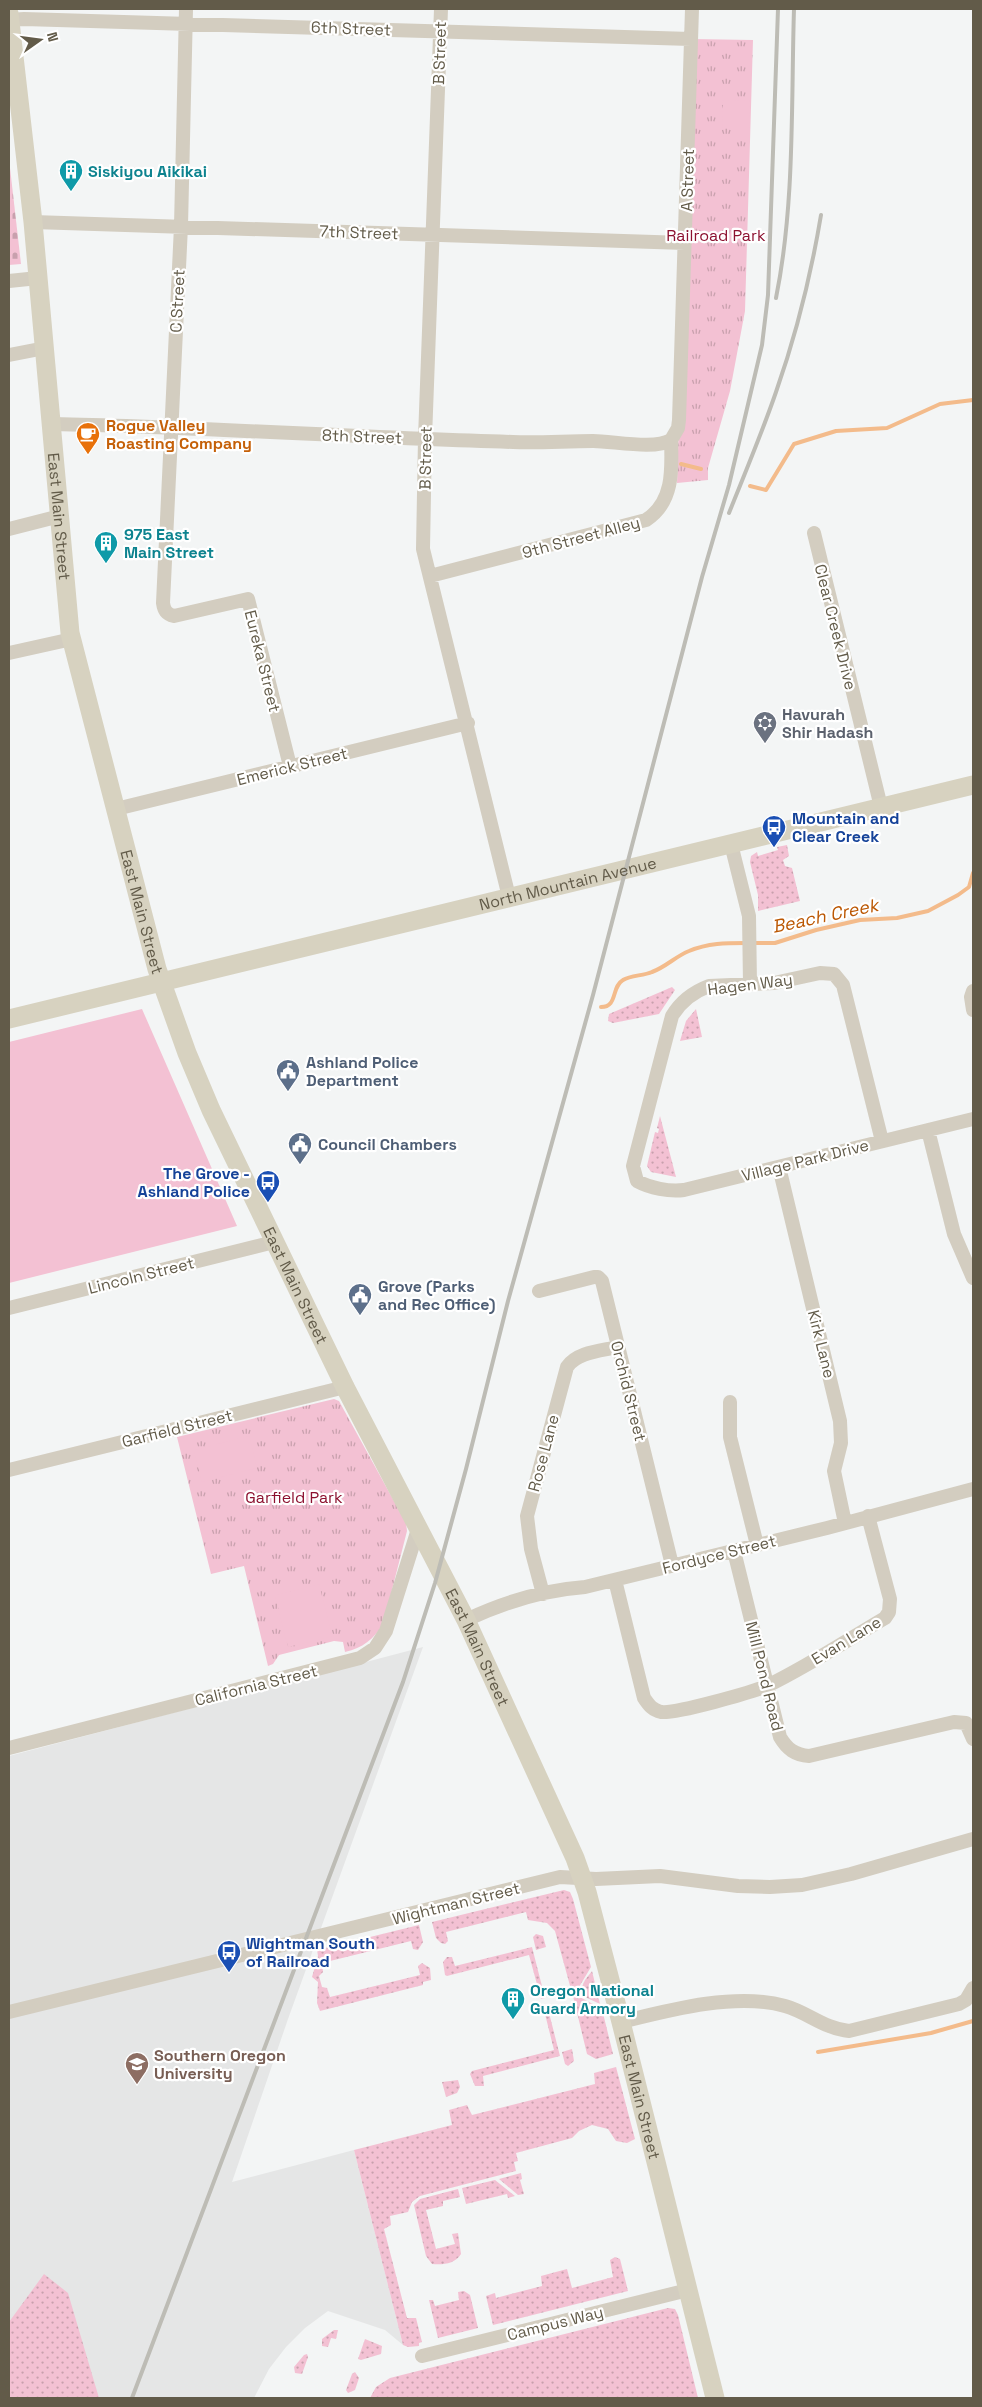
<svg xmlns="http://www.w3.org/2000/svg" width="982" height="2407" font-family="'Space Grotesk',sans-serif">
  <style>
    .education { fill: #e5e6e6 }
    .grass { fill: url(#grass-dots) }
    .cemetery { fill: url(#cemetery-stones) }
    .park { fill: url(#park-tufts) }
    .pitch { fill: #f3c1d3 }
    .lines { fill: none; stroke-linecap: round; stroke-linejoin: round }
    .stream { stroke: #f3bb8b; stroke-width: 4 }
    .street { stroke: #d3cdc0; stroke-width: 14 }
    .secondary { stroke: #d7d2c0; stroke-width: 19 }
    .rail { stroke: #bdbcb5; stroke-width: 4 }
    .labels { text-anchor: middle; stroke-width: 4.5; stroke-linejoin: round; paint-order: stroke }
    .street-label { font-size: 16px; fill: #625b49; stroke: #fff }
    .culture-label { font-size: 16px; font-weight: bold; fill: #0d838f; stroke: #fff; text-anchor: start }
    .park-label { font-size: 16px; fill: #8c1130; stroke: #fff }
    .food-label { font-size: 16px; font-weight: bold; fill: #c56008; stroke: #fff; text-anchor: start }
    .worship-label { font-size: 16px; font-weight: bold; fill: #5b616d; stroke: #fff; text-anchor: start }
    .transit-label { font-size: 16px; font-weight: bold; fill: #164399; stroke: #fff; text-anchor: start }
    .service-label { font-size: 16px; font-weight: bold; fill: #4e5e75; stroke: #fff; text-anchor: start }
    .education-label { font-size: 16px; font-weight: bold; fill: #785e54; stroke: #fff; text-anchor: start }
    .water-label { font-size: 18px; font-style: italic; fill: #bb5702; stroke: #fff }
  </style>
  <defs>
    <pattern id="grass-dots" width="8" height="8" patternUnits="userSpaceOnUse" patternTransform="scale(1.25)"><rect width="8" height="8" fill="#f3c1d3"/><path d="M2 2h.1M6 6h.1" fill="none" stroke="#c8a0ad" stroke-width="1.8" stroke-linecap="round"/></pattern>
    <pattern id="cemetery-stones" width="16" height="16" patternUnits="userSpaceOnUse" patternTransform="scale(1.25)"><rect width="16" height="16" fill="#f3c1d3"/><path d="M2 7V4a2 2 0 0 1 4 0v3zM10 15v-3a2 2 0 0 1 4 0v3z" fill="#c8a0ad"/></pattern>
    <pattern id="park-tufts" width="24" height="20" patternUnits="userSpaceOnUse" patternTransform="scale(1.25)"><rect width="24" height="20" fill="#f3c1d3"/><path d="M3 7l-1-3M5 7V3M7 7l1-3M15 17l-1-3M17 17v-4M19 17l1-3" fill="none" stroke="#c8a0ad"/></pattern>
  </defs>
  <rect width="100%" height="100%" fill="#f3f5f5"/>
  <path class="education" d="M423,1647L288,2019L232,2182L354,2150L403,2345L385,2330L328,2311L305,2328L286,2347L269,2369L254,2398H9V1756Z"/>
  <path class="grass" d="M787,845L789,856L783,860L785,866L792,868L800,901L758,911V895L750,862L751,856L757,852L758,856L778,850L777,847Z
    M672,987L675,990L659,1014L613,1023L608,1021L609,1014Z
    M696,1009L702,1037L680,1041L686,1021Z
    M660,1116L676,1177L651,1172L647,1166L655,1132L658,1133L659,1129L657,1128Z
    M564,1890L570,1892L573,1899L591,1967L576,1992L572,1993L555,1931L547,1923L528,1920L526,1912L446,1932L448,1941L445,1944L441,1943L436,1938L432,1922Z
    M419,1925L423,1942L418,1950L413,1949L411,1941L322,1963L323,1972L319,1976L322,1987L327,1988L330,1997L420,1975L418,1966L422,1963L430,1968L431,1980L423,1982V1985L320,2011L317,2003L318,1982L312,1977L318,1956L317,1950Z
    M536,1934L543,1936L546,1947L536,1950L533,1937Z
    M532,1947L545,1998L541,1999L529,1955L447,1976L445,1975L443,1962L447,1957H452L455,1966Z
    M592,1971L600,2004L585,1997L580,1991L585,1980Z
    M573,1996L580,1997L602,2009L613,2054L596,2059L587,2054Z
    M547,2005L560,2056L483,2076L484,2086H475L470,2074L472,2071L554,2050L543,2006Z
    M572,2049L574,2061L568,2066L565,2064L562,2052Z
    M616,2067L635,2139L627,2143L616,2141L608,2129L592,2125L579,2131L572,2138L516,2153L518,2161L514,2162L516,2171L420,2196L412,2202L408,2212L390,2216L391,2225L384,2229L407,2318H416L422,2342L419,2343V2346L408,2347L403,2345L354,2150L452,2125L449,2110L467,2105L472,2115L595,2084L594,2073Z
    M458,2080L460,2087L457,2093L446,2097L442,2082Z
    M521,2173L522,2179L520,2180L524,2194L518,2195L499,2179Z
    M495,2180L515,2196L508,2198L507,2194L466,2204L462,2188Z
    M458,2189L460,2197L443,2201V2206L426,2210L436,2249L455,2244L452,2234L458,2233L461,2254C455,2264 443,2265 432,2264L426,2256L414,2205L420,2199Z
    M615,2257L620,2259L628,2291L493,2325L486,2296L495,2293L496,2298L542,2286L541,2276L567,2269L572,2288L613,2277L610,2260Z
    M44,2274L68,2293L99,2398H9V2322Z
    M464,2291L470,2295L478,2328L438,2338L429,2300H433L435,2306L459,2300L458,2292Z
    M668,2308L675,2309L678,2315L698,2398H370L376,2387L390,2378Z
    M334,2330H338L336,2339L331,2338L328,2347L322,2346V2339Z
    M365,2339L382,2346L381,2354L361,2360L358,2359Z
    M307,2354L308,2357L302,2374L295,2373L294,2367L304,2355Z
    M355,2372L359,2378L355,2390L348,2393L346,2390L352,2374Z"/>
  <path class="cemetery" d="M9,159L21,264L9,265Z"/>
  <path class="park" d="M691,39L753,40L745,311L730,391L708,468V480L677,483Z
    M334,1399L339,1401L406,1523L407,1531L383,1625C373,1639 363,1648 345,1652L343,1642L334,1641L279,1655L273,1664L268,1666L244,1566L211,1574L177,1437Z"/>
  <path class="pitch" d="M723,100L750,101L749,128H722Z
    M142,1009L237,1226L9,1283V1042Z
    M249,1436L257,1468L202,1482L194,1450Z
    M319,1584L332,1636L288,1647L275,1595Z"/>
  <g class="lines">
    <path class="stream" d="M681,464L701,469
      M750,486L766,490L794,444L836,431L887,428L940,404L973,400
      M753,943H775L816,930L860,920L897,918L928,911L958,895L969,887L973,873
      M601,1007C618,1007 611,987 623,980C631,975 643,976 652,972C666,967 676,956 689,951C708,943 726,943 746,943
      M818,2052L931,2033L973,2021"/>
    <path class="street" d="M186,9L181,226L163,603C164,610 166,614 174,616L248,599L290,766
      M441,9L425,438L423,549L509,897
      M10,20L24,19L691,39
      M33,222L685,243
      M9,281L38,278
      M9,355L45,348
      M53,424C206,427 360,438 513,442C540,443 566,441 593,441C613,441 655,450 671,440L678,428L679,420L692,9
      M9,529L60,516
      M814,533L881,807
      M430,576L646,520C674,502 672,469 671,440
      M9,653L72,639
      M116,809L468,723
      M731,844L749,916L750,984
      M973,991L971,997L973,1010
      M928,1130L954,1234L973,1278
      M882,1141L843,985L834,974L820,973L774,983L709,986C693,992 681,1001 672,1016L633,1166L637,1181C650,1188 669,1192 684,1190L973,1119
      M779,1167L840,1421L841,1443L834,1471L845,1523
      M539,1291L594,1277H598L602,1281L672,1565
      M9,1308L274,1242
      M730,1402V1437L757,1545
      M9,1470L345,1387
      M734,1551L780,1737C787,1749 795,1755 809,1756L954,1722L966,1723L973,1739
      M615,1580L644,1698C649,1705 652,1710 661,1712C675,1714 754,1692 769,1685C808,1666 846,1641 885,1618L889,1612L890,1599L868,1516
      M543,1594L531,1549L527,1516L567,1367C577,1352 601,1351 618,1347
      M466,1620C502,1603 545,1590 585,1587L827,1528L973,1489
      M9,1748L360,1658L375,1648L386,1631L419,1526
      M9,2012L560,1877L596,1879L660,1876L738,1886L770,1887L802,1885L851,1874L973,1839
      M621,2022C669,2010 736,1992 785,2006C807,2012 825,2029 849,2031L959,2004L966,2000L973,1988
      M422,2356L688,2290"/>
    <g class="secondary">
      <path id="s1" d="M9,13L33,222L70,633L157,969L187,1053L211,1110L345,1387L466,1620L575,1858L587,1892L621,2022L715,2398"/>
      <path id="s2" d="M9,1019L973,785"/>
    </g>
    <path class="rail" d="M776,298C795,204 791,105 794,9
      M729,513C745,473 762,433 776,392C796,335 811,275 821,215
      M132,2398L403,1682L435,1583L466,1469L508,1301L593,995L702,577L729,485L762,345L768,295L778,9"/>
  </g>
  <defs>
    <g id="building-pin" transform="scale(1.25)"><path d="M0 17L-7.5 6A9.5 9.5 0 1 1 7.5 6Z" fill="#0f9aa8" stroke="#fff"/><path d="M-4-6H4V6H1V3H-1V6H-4ZM-2.5-4.3h1.7v1.8h-1.7ZM.8-4.3h1.7v1.8H.8ZM-2.5-1h1.7V.8h-1.7ZM.8-1h1.7V.8H.8Z" fill="#fff"/></g>
    <g id="cafe-pin" transform="scale(1.25)"><path d="M0 17L-7.5 6A9.5 9.5 0 1 1 7.5 6Z" fill="#e8710a" stroke="#fff"/><path d="M-5.5-4.5H6V0H3Q3 3.5 0 3.5H-2.5Q-5.5 3.5-5.5 0ZM3-3.2v2h1.7v-2ZM-6 4.5H4V6H-6Z" fill="#fff"/></g>
    <g id="synagogue-pin" transform="scale(1.25)"><path d="M0 17L-7.5 6A9.5 9.5 0 1 1 7.5 6Z" fill="#6b7280" stroke="#fff"/><path d="M0-6.5L5.6 3.2H-5.6ZM0 6.5L5.6-3.2H-5.6Z" fill="#fff"/></g>
    <g id="bus-pin" transform="scale(1.25)"><path d="M0 17L-7.5 6A9.5 9.5 0 1 1 7.5 6Z" fill="#1a4fb4" stroke="#fff"/><path d="M-5-6H5V4H4V6H2V4H-2V6H-4V4H-5ZM-3.5-4V0h7V-4ZM-3.5 1.2v1.5H-2V1.2ZM2 1.2v1.5H3.5V1.2Z" fill="#fff"/></g>
    <g id="civic-pin" transform="scale(1.25)"><path d="M0 17L-7.5 6A9.5 9.5 0 1 1 7.5 6Z" fill="#5c6f8a" stroke="#fff"/><path d="M-.6-6.5H3V-4.5H.6V-3L4-1V1h2V6H-6V1h2V-1L-.6-3ZM-1.2 2.5V6h2.4V2.5Z" fill="#fff"/></g>
    <g id="university-pin" transform="scale(1.25)"><path d="M0 17L-7.5 6A9.5 9.5 0 1 1 7.5 6Z" fill="#8d6e63" stroke="#fff"/><path d="M0-5L7-2L0 1L-7-2ZM-4 1L0 2.5L4 1V4Q0 6-4 4Z" fill="#fff"/></g>
  </defs>
  <g fill-rule="evenodd">
    <use href="#building-pin" x="71" y="171"/>
    <use href="#cafe-pin" x="88" y="434"/>
    <use href="#building-pin" x="106" y="543"/>
    <use href="#synagogue-pin" x="765" y="723"/>
    <use href="#bus-pin" x="774" y="827"/>
    <use href="#civic-pin" x="288" y="1071"/>
    <use href="#civic-pin" x="300" y="1144"/>
    <use href="#bus-pin" x="268" y="1182"/>
    <use href="#civic-pin" x="360" y="1295"/>
    <use href="#bus-pin" x="229" y="1952"/>
    <use href="#building-pin" x="513" y="1999"/>
    <use href="#university-pin" x="137" y="2064"/>
  </g>
  <g class="labels">
    <g class="street-label">
      <text transform="translate(351 28) rotate(2)" y="6">6th Street</text>
      <text transform="translate(439 53) rotate(-88)" y="6">B Street</text>
      <text transform="translate(687 180) rotate(-88)" y="6">A Street</text>
      <text transform="translate(359 232) rotate(2)" y="6">7th Street</text>
      <text transform="translate(177 301) rotate(-87)" y="6">C Street</text>
      <text transform="translate(362 436) rotate(2)" y="6">8th Street</text>
      <text transform="translate(425 458) rotate(-89)" y="6">B Street</text>
      <text dy="6" stroke="none"><textPath href="#s1" startOffset="506">East Main Street</textPath></text>
      <text transform="translate(581 537) rotate(-15)" y="6">9th Street Alley</text>
      <text transform="translate(836 627) rotate(76)" y="6">Clear Creek Drive</text>
      <text transform="translate(263 661) rotate(76)" y="6">Eureka Street</text>
      <text transform="translate(292 766) rotate(-14)" y="6">Emerick Street</text>
      <text dy="6" stroke="none"><textPath href="#s2" startOffset="575">North Mountain Avenue</textPath></text>
      <text dy="6" stroke="none"><textPath href="#s1" startOffset="911">East Main Street</textPath></text>
      <text transform="translate(750 984) rotate(-7)" y="6">Hagen Way</text>
      <text transform="translate(805 1160) rotate(-14)" y="6">Village Park Drive</text>
      <text transform="translate(141 1275) rotate(-14)" y="6">Lincoln Street</text>
      <text dy="6" stroke="none"><textPath href="#s1" startOffset="1316">East Main Street</textPath></text>
      <text transform="translate(822 1344) rotate(76)" y="6">Kirk Lane</text>
      <text transform="translate(629 1391) rotate(76)" y="6">Orchid Street</text>
      <text transform="translate(177 1428) rotate(-14)" y="6">Garfield Street</text>
      <text transform="translate(543 1453) rotate(-75)" y="6">Rose Lane</text>
      <text transform="translate(719 1554) rotate(-14)" y="6">Fordyce Street</text>
      <text transform="translate(846 1640) rotate(-31)" y="6">Evan Lane</text>
      <text dy="6" stroke="none"><textPath href="#s1" startOffset="1721">East Main Street</textPath></text>
      <text transform="translate(765 1676) rotate(76)" y="6">Mill Pond Road</text>
      <text transform="translate(256 1685) rotate(-14)" y="6">California Street</text>
      <text transform="translate(456 1903) rotate(-14)" y="6">Wightman Street</text>
      <text dy="6" stroke="none"><textPath href="#s1" startOffset="2201">East Main Street</textPath></text>
      <text transform="translate(555 2323) rotate(-14)" y="6">Campus Way</text>
    </g>
    <g class="culture-label">
      <text x="88" y="177">Siskiyou Aikikai</text>
      <text x="124" y="540">975 East<tspan x="124" dy="18">Main Street</tspan></text>
      <text x="530" y="1996">Oregon National<tspan x="530" dy="18">Guard Armory</tspan></text>
    </g>
    <g class="park-label">
      <text x="716" y="241">Railroad Park</text>
      <text x="294" y="1503">Garfield Park</text>
    </g>
    <g class="food-label">
      <text x="106" y="431">Rogue Valley<tspan x="106" dy="18">Roasting Company</tspan></text>
    </g>
    <g class="worship-label">
      <text x="782" y="720">Havurah<tspan x="782" dy="18">Shir Hadash</tspan></text>
    </g>
    <g class="transit-label">
      <text x="792" y="824">Mountain and<tspan x="792" dy="18">Clear Creek</tspan></text>
      <text x="250" y="1179" text-anchor="end">The Grove -<tspan x="250" dy="18">Ashland Police</tspan></text>
      <text x="246" y="1949">Wightman South<tspan x="246" dy="18">of Railroad</tspan></text>
    </g>
    <g class="service-label">
      <text x="306" y="1068">Ashland Police<tspan x="306" dy="18">Department</tspan></text>
      <text x="318" y="1150">Council Chambers</text>
      <text x="378" y="1292">Grove (Parks<tspan x="378" dy="18">and Rec Office)</tspan></text>
    </g>
    <g class="education-label">
      <text x="154" y="2061">Southern Oregon<tspan x="154" dy="18">University</tspan></text>
    </g>
    <g class="water-label">
      <text transform="translate(825 916) rotate(-12)" y="6">Beach Creek</text>
    </g>
  </g>
  <rect width="982" height="2407" fill="none" stroke="#625b49" stroke-width="20"/>
  <g transform="translate(40 40) rotate(76)" stroke="#ffffff" stroke-width="4" paint-order="stroke">
  <path d="M0-4L9 19L0 12L-9 19Z" fill="#625b49"/>
  <text y="-8" font-size="14" font-weight="bold" text-anchor="middle" fill="#625b49">N</text>
  </g>
</svg>
